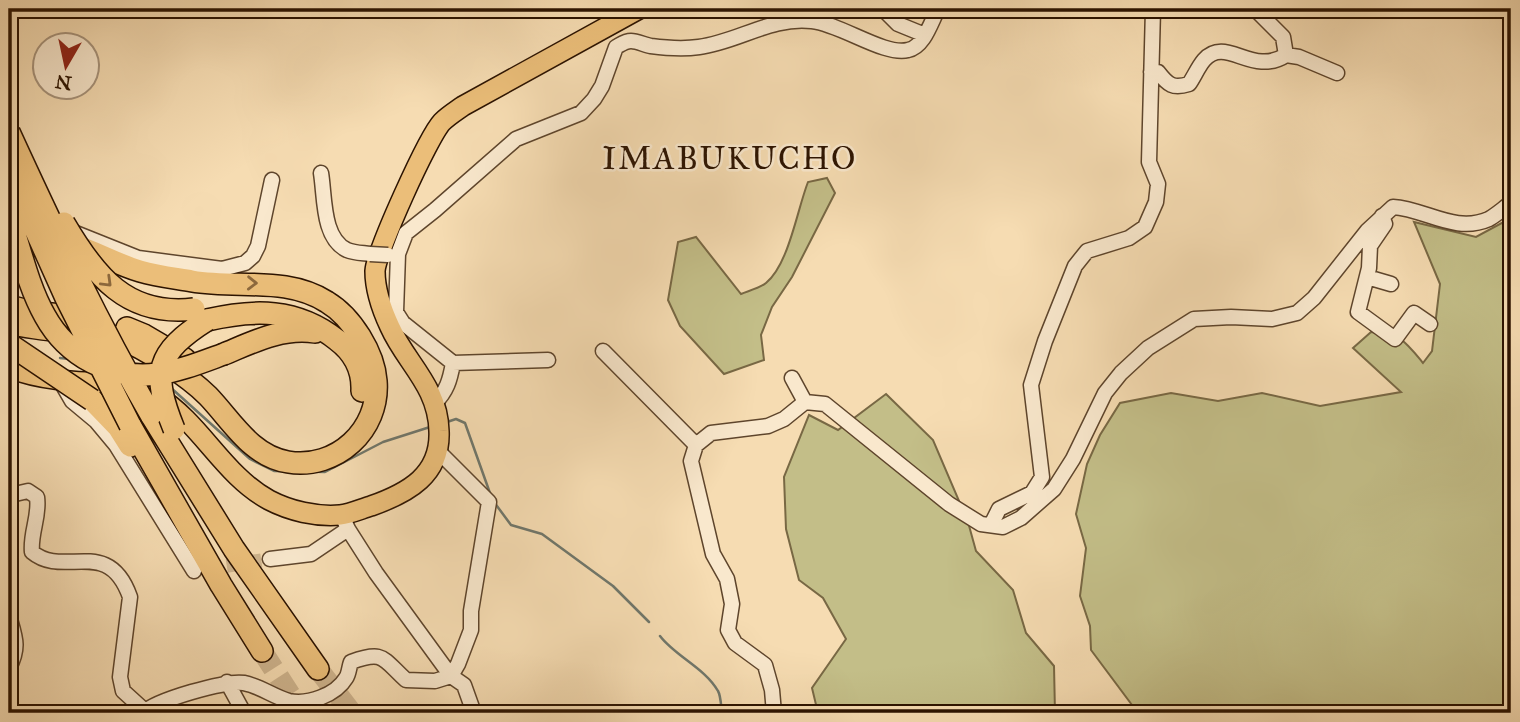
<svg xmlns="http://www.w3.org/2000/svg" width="1520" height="722" font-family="'IM FELL Great Primer',serif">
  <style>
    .green { fill: #c3be88; stroke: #786844; stroke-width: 2 }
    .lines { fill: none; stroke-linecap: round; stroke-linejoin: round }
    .stream { stroke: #70776b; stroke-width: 2.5 }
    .minor-tunnel { stroke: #ceb48e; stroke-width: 14; stroke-dasharray: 14 7; stroke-linecap: butt }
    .highway-tunnel { stroke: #ceb48e; stroke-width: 21; stroke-dasharray: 21 10; stroke-linecap: butt }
    .minor-casing { stroke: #5e452c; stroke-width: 17 }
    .major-casing { stroke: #2c1300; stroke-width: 22 }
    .highway-casing { stroke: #2c1300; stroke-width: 24 }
    .minor { stroke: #f9e8cd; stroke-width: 14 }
    .major { stroke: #ebbe79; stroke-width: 19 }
    .highway { stroke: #ebbe79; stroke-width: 21 }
    .minor-bridge-casing { stroke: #5e452c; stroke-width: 17; stroke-linecap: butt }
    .highway-bridge-casing { stroke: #2c1300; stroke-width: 24; stroke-linecap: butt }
    .minor-bridge { stroke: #f9e8cd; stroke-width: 14 }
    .highway-bridge { stroke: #ebbe79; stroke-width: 21 }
    .oneway { stroke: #8c683c }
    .labels { text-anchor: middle; stroke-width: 5; stroke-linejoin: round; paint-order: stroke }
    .quarter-label { font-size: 32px; letter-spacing: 2px; fill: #2c1300; stroke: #f9e8cd }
  </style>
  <rect width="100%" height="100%" fill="#f6dcb2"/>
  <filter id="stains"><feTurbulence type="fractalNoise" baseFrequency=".00286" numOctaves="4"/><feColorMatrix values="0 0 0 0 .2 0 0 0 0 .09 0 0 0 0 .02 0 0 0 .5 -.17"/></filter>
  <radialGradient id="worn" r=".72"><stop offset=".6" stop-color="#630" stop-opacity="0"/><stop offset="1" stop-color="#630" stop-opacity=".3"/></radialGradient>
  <path class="green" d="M827,178L835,193L792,277L772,307L761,335L764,360L724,374L680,326L668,300L678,242L696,237L741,294C748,291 760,288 766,283C789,264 797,210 808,182Z
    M1511,218V713H1138L1091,650L1090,626L1080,596L1086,548L1076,514L1087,464L1100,435L1120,403L1171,393L1218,401L1262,393L1320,406L1401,392L1353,348L1371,332C1400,333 1405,341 1423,363L1432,351L1440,284L1414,222L1476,237Z
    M886,394L933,440L968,522L976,551L1013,590L1026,633L1054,666L1055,713H818L812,688L846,639L823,598L799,580L786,529L784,477L809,415L838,430Z"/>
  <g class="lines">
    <path class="stream" d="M60,358L70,359
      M170,387L250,459L274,471L325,472L383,442L430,427
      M447,422L456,419L465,423L491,496
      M494,502L511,525L542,534L613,586L649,622
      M660,636C675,656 705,668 718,691C721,696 721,707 722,713"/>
    <path class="minor-tunnel" d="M206,569L270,559"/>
    <path class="highway-tunnel" d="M262,651L302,713
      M318,669L352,713"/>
    <g class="minor-casing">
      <path id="minor" d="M883,9L898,24L925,35
        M1255,9L1283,37L1286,55L1299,57L1337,73
        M1151,72H1158C1168,85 1173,89 1189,84C1194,77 1198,67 1204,60C1226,35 1252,77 1286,55
        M321,173C325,197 322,238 347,250C354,253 363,253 370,254
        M1382,216L1385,224L1370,246L1369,268L1358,312L1395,339L1414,313L1430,324
        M68,230L138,258L222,269L245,263L253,256L258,246L272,180
        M1367,277L1391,284
        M603,351L696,445
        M548,360L453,363L403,323L396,312L398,254L406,233L435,210L516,139L581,113L594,99L602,86L616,47C620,45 625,41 631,41C637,41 645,45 651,46C666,48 685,49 699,47C738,42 772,16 812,21C841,24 884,56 908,50C924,47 931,22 938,9
        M792,378L805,402
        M61,382L72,401L96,421L116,445L194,571
        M434,404C447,391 450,380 453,363
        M9,499L15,494L28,491L37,497C40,516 30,533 32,552C64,579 108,535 130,597L120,677L123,691L145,711
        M991,525L999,509L1032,493L1042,477L1031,385L1045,341L1075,266L1087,251L1129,238L1145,227L1156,202L1158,184L1149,162L1153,9
        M348,529L376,573L451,676L464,685L474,713
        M270,559L311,554L348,529L344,520
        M9,616C15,637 20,647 9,668
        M227,682L244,713
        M143,713C156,700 226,680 244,683C260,686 274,697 289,701C308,705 336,695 346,678C349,674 349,667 351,662C384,650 382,658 406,680L435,681L451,676L458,664L471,630V611L489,502L439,452
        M774,713L772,690L765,665L735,643L728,630L732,604L727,579L713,554L691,461L696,445L711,433L768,426L784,419L805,402L825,404L949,504L981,524L1003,527L1021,518L1054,489L1073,459L1105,393L1121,373L1148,348L1194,319L1231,317L1272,319L1297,313L1314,298L1367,231L1393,207C1426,209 1455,234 1489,219C1496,215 1504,208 1511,203"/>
    </g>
    <g class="major-casing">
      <path id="major" d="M9,368C45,382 84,382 122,384
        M157,396C201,423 223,475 269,500C290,511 316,517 340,515C350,514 361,509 371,506C408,493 441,475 439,431C438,386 406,363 390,327C382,310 375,291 375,271C376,252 428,137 442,122C448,116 456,111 463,106L639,9"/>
    </g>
    <g class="highway-casing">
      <path id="highway" d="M9,306L32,312L90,318
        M207,320C254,309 297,308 337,340C353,352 363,369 362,391
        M9,323C36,330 65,331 93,334C101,335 112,335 119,338C145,348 188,376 208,396C232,421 251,456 288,462C336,470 380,430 376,381C374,353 352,317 327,302C286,276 238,289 192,281C175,278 157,276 140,271C116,264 95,251 71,244
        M127,328L144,335L185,359
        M224,354C253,342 282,327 315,332
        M92,400L118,427L130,446
        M151,415L234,549L318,669
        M130,425L221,585L262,651"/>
    </g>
    <use href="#minor" class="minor"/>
    <use href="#major" class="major"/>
    <use href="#highway" class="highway"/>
    <g class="minor-bridge-casing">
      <path id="minor-bridge" d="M370,254L388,255"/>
    </g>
    <g class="highway-bridge-casing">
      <path id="highway-bridge" d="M9,132C53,228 98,323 151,415
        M9,171L66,298L130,425
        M9,215C20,248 28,286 45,316C67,356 111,380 157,374C180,371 202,362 224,354
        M64,223C95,276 127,317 194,309
        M9,344L92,400
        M174,429C151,373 156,352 207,320"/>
    </g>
    <use href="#minor-bridge" class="minor-bridge"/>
    <use href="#highway-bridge" class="highway-bridge"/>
  </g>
  <defs><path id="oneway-chevron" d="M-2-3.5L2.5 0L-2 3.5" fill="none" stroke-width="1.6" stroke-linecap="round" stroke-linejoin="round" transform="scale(1.75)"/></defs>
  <g class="oneway">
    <use href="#oneway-chevron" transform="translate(107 282) rotate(44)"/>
    <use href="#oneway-chevron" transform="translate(252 283) rotate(1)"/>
  </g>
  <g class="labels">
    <g class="quarter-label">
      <text x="730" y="169">IMABUKUCHO</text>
    </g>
  </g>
  <rect width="1520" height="722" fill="none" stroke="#f6dcb2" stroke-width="35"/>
  <rect x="10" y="10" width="1499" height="701" fill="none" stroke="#2c1300" stroke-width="3.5"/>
  <rect x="18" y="18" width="1485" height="687" fill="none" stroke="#2c1300" stroke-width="2"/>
  <g transform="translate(66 66) rotate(189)"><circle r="33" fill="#f9e8cd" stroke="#a7937b" stroke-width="2"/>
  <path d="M0-5L12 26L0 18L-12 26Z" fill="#8f2418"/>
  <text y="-10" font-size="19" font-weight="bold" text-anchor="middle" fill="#2c1300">N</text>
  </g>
  <rect width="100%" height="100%" filter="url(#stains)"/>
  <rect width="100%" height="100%" fill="url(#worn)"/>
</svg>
